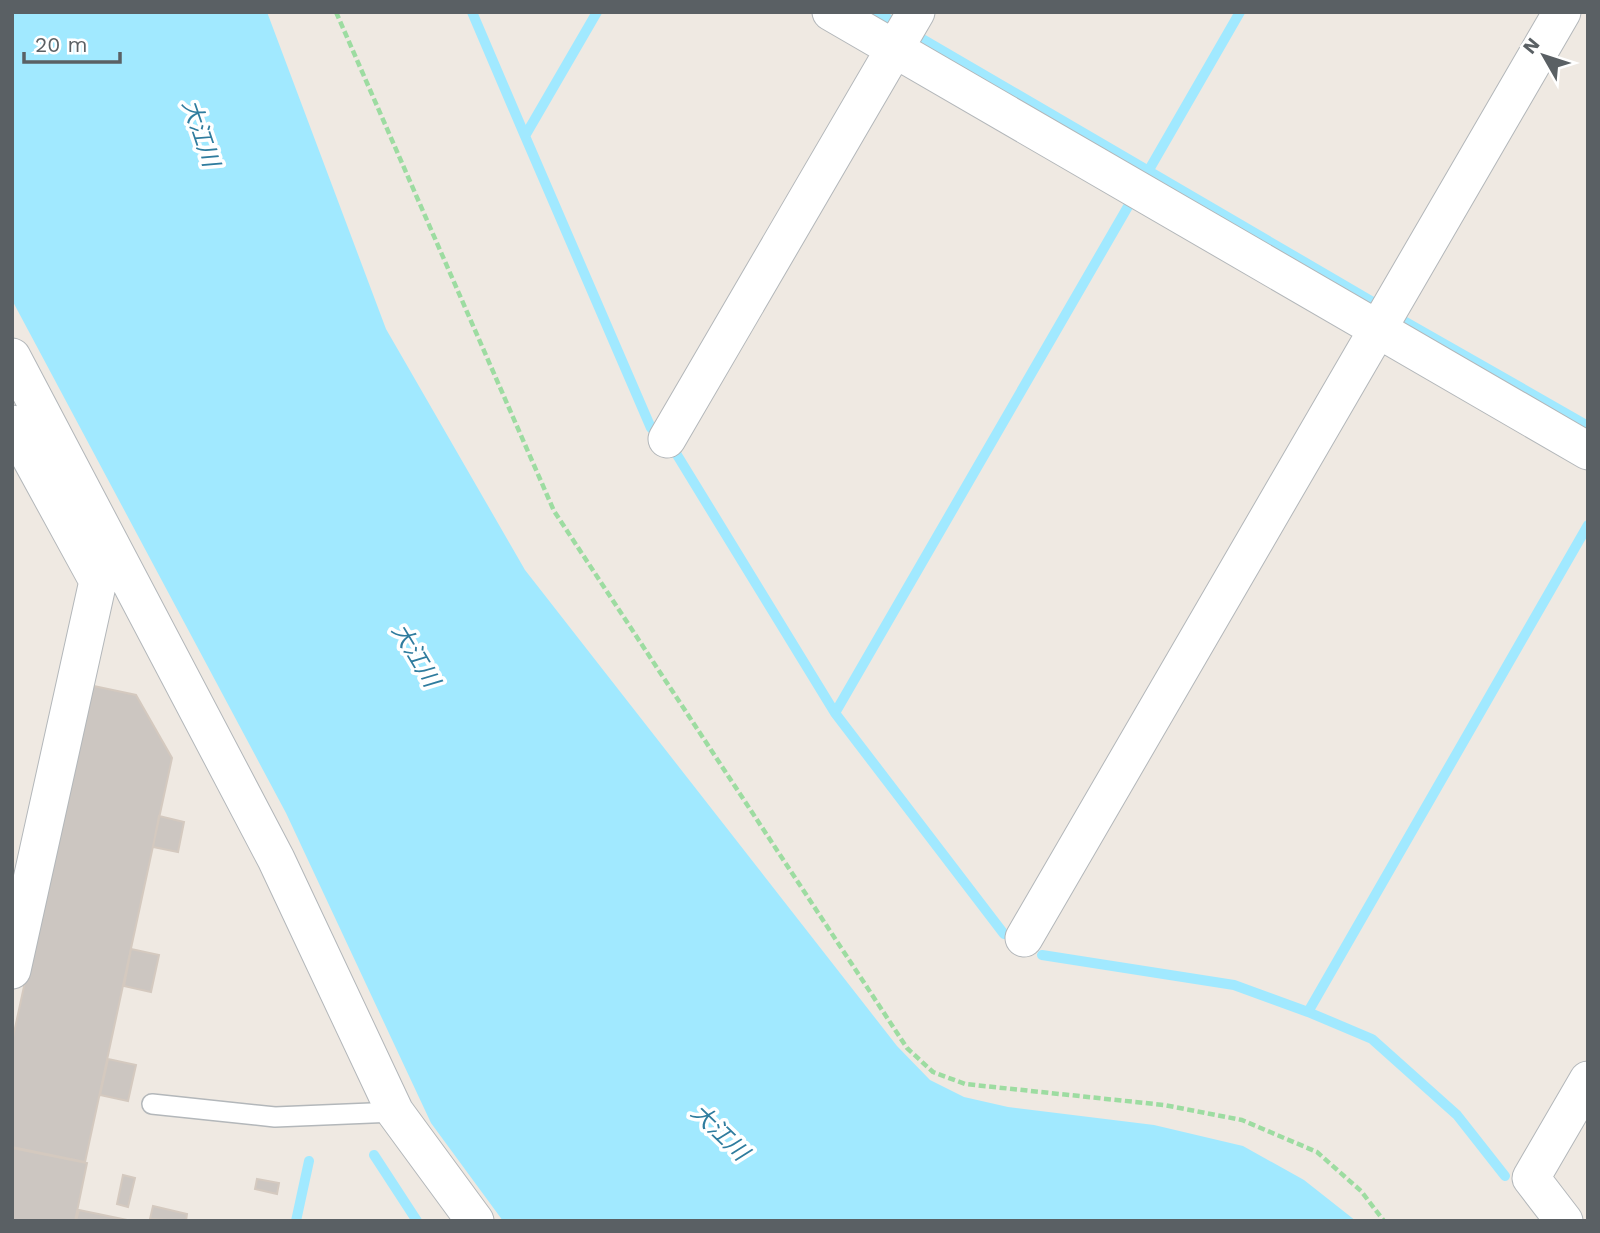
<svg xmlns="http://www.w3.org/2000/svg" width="1600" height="1233" font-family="'Work Sans','Noto Sans JP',sans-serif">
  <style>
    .water { fill: #a1e9ff }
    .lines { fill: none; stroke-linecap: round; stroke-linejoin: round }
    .stream { stroke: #a1e9ff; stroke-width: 10 }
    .building { fill: #ccc6c1; stroke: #d4c9bf; stroke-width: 2 }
    .service-casing { stroke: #b3b7ba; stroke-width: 22 }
    .minor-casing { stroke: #b3b7ba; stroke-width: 39 }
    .path { stroke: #9ddca1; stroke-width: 4.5; stroke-dasharray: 7 3.5; stroke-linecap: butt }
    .service { stroke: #fff; stroke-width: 19 }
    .minor { stroke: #fff; stroke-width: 37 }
    .labels { text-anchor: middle; stroke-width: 7; stroke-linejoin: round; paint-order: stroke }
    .water-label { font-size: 23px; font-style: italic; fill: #2f7c9e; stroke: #fff }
  </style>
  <rect width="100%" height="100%" fill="#efe9e2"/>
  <path class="water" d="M12,12H267L386,329L525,570L897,1046L930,1080L964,1097L1008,1107L1154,1125L1243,1146L1304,1180L1356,1221H503L431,1123L286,813L12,300Z"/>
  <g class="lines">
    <path class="stream" d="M472,12L525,136
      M597,12L525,136L651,428
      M877,12L895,23
      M919,37L1378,305
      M1146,175L1240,12
      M1404,321L1588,426
      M674,450L835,713
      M1004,934L835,713L1130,203
      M1042,955L1234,985L1308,1012L1588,525
      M1308,1012L1372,1039L1457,1115L1505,1176
      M374,1155L417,1221
      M296,1221L309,1161"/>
  </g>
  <path class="building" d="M89,685L136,695L172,758L85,1162L12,1147V1042Z
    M159,816L184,822L178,852L153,847Z
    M131,949L159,955L151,992L124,986Z
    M108,1059L136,1065L128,1101L100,1095Z
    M12,1148L87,1163L75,1221H12Z
    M123,1175L135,1178L128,1207L117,1204Z
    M257,1179L279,1183L277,1194L255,1189Z
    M153,1206L187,1214L186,1221L150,1219Z
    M79,1210L132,1221H76Z"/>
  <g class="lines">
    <g class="service-casing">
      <path id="service" d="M152,1104L275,1117L395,1112"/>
    </g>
    <g class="minor-casing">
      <path id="minor" d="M831,12L1588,451
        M12,357L276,859L395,1112L475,1221
        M12,424L98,581L12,970
        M667,439L916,12
        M1024,938L1562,12
        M1564,1221L1531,1178L1588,1080"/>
    </g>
    <path class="path" d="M336,12L554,511L907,1048L933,1072L965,1084L1164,1105L1242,1120L1317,1152L1361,1191L1384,1221"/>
    <use href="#service" class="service"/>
    <use href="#minor" class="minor"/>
  </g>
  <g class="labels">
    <g class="water-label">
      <text transform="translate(201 133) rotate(71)" y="8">大江川</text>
      <text transform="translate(416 655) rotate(59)" y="8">大江川</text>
      <text transform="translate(720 1132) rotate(44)" y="8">大江川</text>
    </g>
  </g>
  <rect width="1600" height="1233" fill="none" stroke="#5a6064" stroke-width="28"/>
  <g transform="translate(1544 56) rotate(309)" stroke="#ffffff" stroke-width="5" paint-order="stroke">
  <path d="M0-5L12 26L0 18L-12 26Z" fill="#5a6064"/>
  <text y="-10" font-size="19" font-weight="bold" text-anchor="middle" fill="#5a6064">N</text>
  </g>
  <path d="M24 52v10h96v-10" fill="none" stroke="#5a6064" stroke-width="3.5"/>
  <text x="35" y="52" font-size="21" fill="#5a6064" stroke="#ffffff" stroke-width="5" paint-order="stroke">20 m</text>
</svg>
